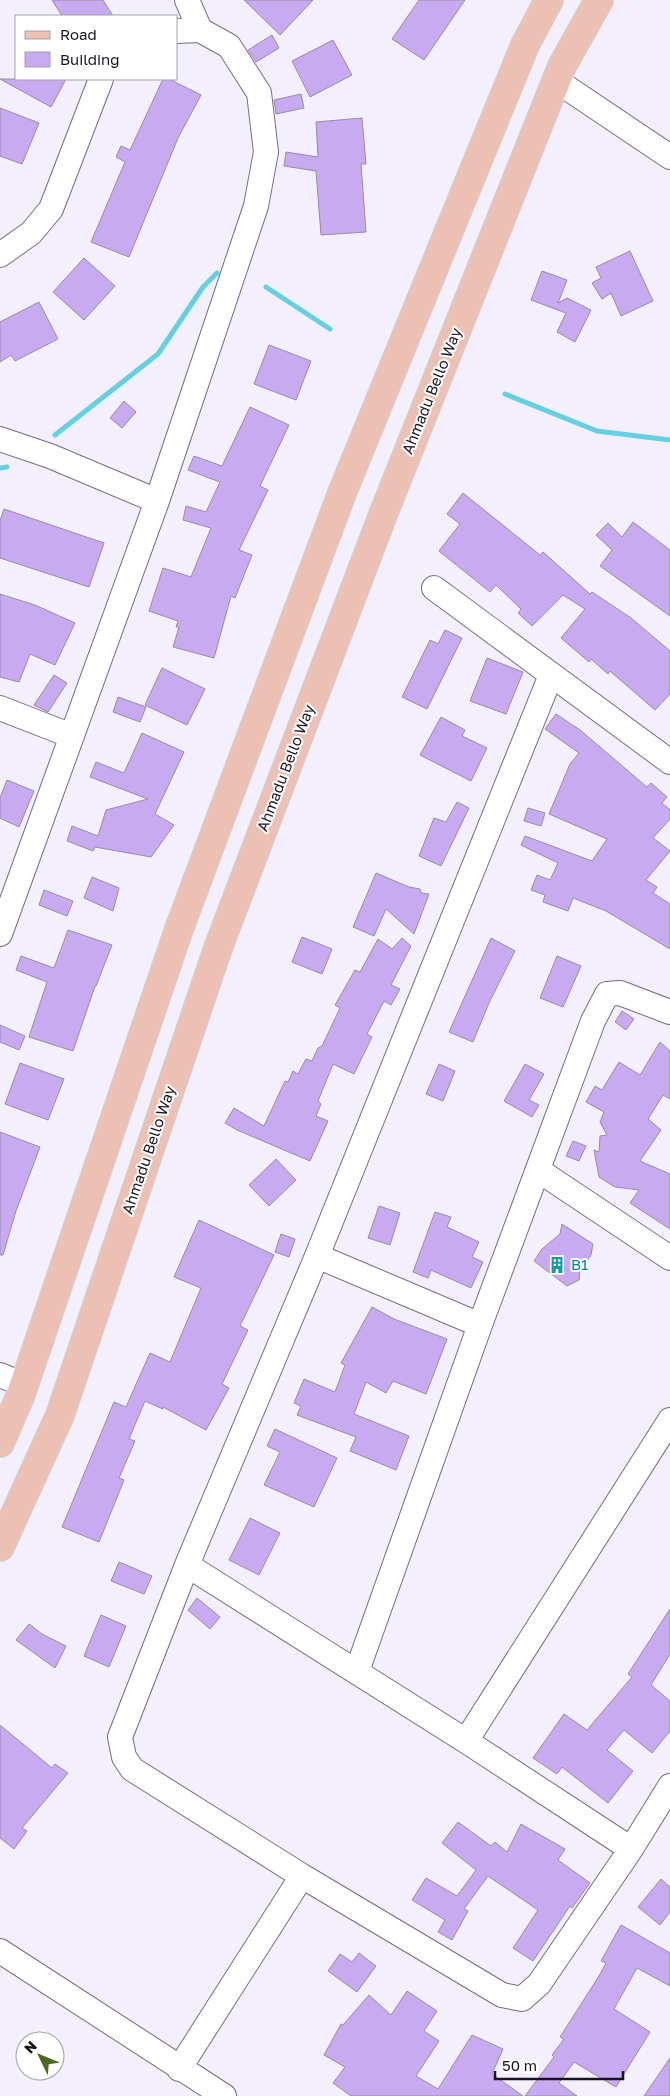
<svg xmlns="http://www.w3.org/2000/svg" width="670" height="2096" font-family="'Golos Text',sans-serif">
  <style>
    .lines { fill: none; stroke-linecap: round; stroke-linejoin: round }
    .stream { stroke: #66d0e3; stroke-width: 5 }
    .building { fill: #c7aaef; stroke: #978ca9 }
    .minor-casing { stroke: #766b86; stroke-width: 26 }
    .major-casing { stroke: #d1d0d2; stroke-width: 30 }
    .minor { stroke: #fff; stroke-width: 24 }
    .major { stroke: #ecc0b3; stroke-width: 28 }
    .labels { text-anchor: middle; stroke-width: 4; stroke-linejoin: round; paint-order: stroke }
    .street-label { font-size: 15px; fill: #18141f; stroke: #fff }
    .culture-label { font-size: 15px; fill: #0d838f; stroke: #fff; text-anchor: start }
  </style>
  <rect width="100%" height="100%" fill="#f4effc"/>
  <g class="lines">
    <path class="stream" d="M266,287L330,329
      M505,394L597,431L670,440
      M55,435L158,354L203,287L217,273
      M0,468L7,467"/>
  </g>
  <path class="building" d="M52,0H103L113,16H62Z
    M244,0H313L280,35Z
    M419,0H465L424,60L392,39Z
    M272,35L279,48L256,62L248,50Z
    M333,40L352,75L310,97L292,61Z
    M0,79H66L51,107Z
    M163,79H169L201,95L178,138L129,257L91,242L125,162L116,157L121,146L130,150Z
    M301,94L304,108L276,114L274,100Z
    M0,108L39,123L22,164L0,156Z
    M362,118L366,164H361L366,232L321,235L316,171L284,166L286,152L318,157L316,122Z
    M630,251L653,301L621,316L611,293L602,299L592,283L601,278L596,267Z
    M84,258L115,286L84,320L53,292Z
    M542,271L567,280L558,303L567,298L591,310L575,342L557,332L566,313L531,300Z
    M39,302L58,339L15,361L11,355L0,362V322Z
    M269,345L311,361L296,400L254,384Z
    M124,401L136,412L122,428L110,418Z
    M250,407L289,425L260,486L268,490L239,550L252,555L235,598L231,596L214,658L173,647L179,627H176L178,621L149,611L163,568L191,577L211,528L183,520L186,506L206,512L220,482L188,470L194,456L222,466Z
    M463,493L540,555L543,552L590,594L592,592L631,618L670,651V694L655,710L610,671L608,674L591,659L589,662L561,638L585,609L563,595L532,626L518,613L521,609L496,585L490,592L439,551L460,524L447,514Z
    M4,509L104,543L89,587L0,558V521Z
    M633,522L670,550V616L600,566L612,550L596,535L608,523L622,537Z
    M0,594L35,605L75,623L55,665L30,654L19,682L0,677Z
    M445,630L462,638L427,709L402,697L430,640L438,644Z
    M487,658L523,672L506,714L470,701Z
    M162,668L205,689L187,725L145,705Z
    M54,675L67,683L48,712L34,705Z
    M118,697L146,707L140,722L113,712Z
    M556,714L580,730L647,787L651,783L667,797L662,803L670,810V819L653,838L670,851L646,880L657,887L653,893L670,904V949L606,911L573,898L568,911L543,902L545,895L531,890L537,875L550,880L558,863L521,845L525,836L592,861L607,839L549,814L570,764L579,753L545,729Z
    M441,717L465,730L462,736L487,748L471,781L420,755Z
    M142,733L184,752L155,814L174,825L151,857L95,847L93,851L67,841L72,826L98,836L106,810L148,799L90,777L96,762L124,773Z
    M7,780L34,791L19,827L0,818V798Z
    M457,802L469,808L441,866L419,856L434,818L446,822Z
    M528,808L545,813L541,826L524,821Z
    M376,873L409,887L420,889L421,893L429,894L414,934L386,909L374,936L353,927Z
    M92,877L119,888L113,911L84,898Z
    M44,890L73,901L67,916L39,905Z
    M68,930L112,945L96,986H95L73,1051L29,1037L47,982L16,970L21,956L54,968Z
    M302,937L332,949L322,974L292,962Z
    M402,938L411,946L391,985L400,989L391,1005L384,1001L367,1034L372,1037L354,1074L333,1064L318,1101L321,1104L316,1116L328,1121L310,1161L237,1130L225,1123L234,1108L264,1126L285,1081L288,1082L293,1071L298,1074L306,1059L312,1061L318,1048L322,1046L340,1008L335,1005L355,970L360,972L378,939L392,949Z
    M491,938L515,951L489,1003L473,1042L449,1032Z
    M557,956L581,966L563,1007L540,998Z
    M622,1011L634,1019L626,1030L615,1022Z
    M0,1025L25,1036L19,1050L0,1042Z
    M660,1042L670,1051V1099L663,1095L648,1119L661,1130L640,1161L670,1174V1229L630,1203L639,1190L615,1187L599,1177L594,1150L599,1152L600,1136L607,1135L600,1122L604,1112L586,1102L595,1086L602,1090L619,1062L640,1075Z
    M20,1063L64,1079L48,1120L5,1104Z
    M439,1064L455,1071L443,1101L426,1094Z
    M525,1064L544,1074L529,1100L539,1105L532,1117L504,1101Z
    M0,1132L40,1147L16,1211L3,1255H0Z
    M573,1141L586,1146L579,1161L566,1156Z
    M276,1159L296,1180L269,1206L249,1185Z
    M379,1206L400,1213L390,1245L368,1238Z
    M435,1212L451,1217L447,1227L479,1242L472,1257L483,1262L471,1288L431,1270L428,1278L413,1272Z
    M199,1220L274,1255L240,1326L248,1330L222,1384L229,1388L206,1430L163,1407V1409L145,1401L129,1439L135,1441L119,1478L124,1480L99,1542L62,1527L114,1402L126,1407L150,1353L170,1362L201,1288L174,1277Z
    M562,1224L593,1244L591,1255L580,1271L579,1280L567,1286L534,1261L542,1249L560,1234Z
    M281,1234L295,1239L289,1257L275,1252Z
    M372,1307L394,1319L447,1339L426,1394L393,1381L386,1393L366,1382L354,1414L409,1436L396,1470L350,1451L356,1437L297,1415L301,1406L294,1403L304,1379L335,1392L345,1365L341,1363Z
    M275,1429L337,1458L314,1507L264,1485L280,1452L267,1446Z
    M250,1518L280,1533L259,1575L229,1560Z
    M119,1562L152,1576L144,1594L111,1581Z
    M197,1598L220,1617L210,1629L188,1610Z
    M670,1609V1654L651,1685L670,1701V1731L652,1753L624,1730L607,1750L633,1771L608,1803L562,1767L557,1774L533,1758L564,1714L587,1730L632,1677L628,1674Z
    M101,1615L126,1626L109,1667L84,1656Z
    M29,1624L42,1634L66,1646L55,1668L16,1640Z
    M0,1725L52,1768L55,1764L68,1773L22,1828L27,1831L14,1849L0,1838Z
    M458,1822L491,1846L495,1842L507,1852L521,1824L565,1849L558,1860L590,1883L572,1908L570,1906L533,1961L513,1948L538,1910L488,1876L464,1909L468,1911L452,1940L438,1932L445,1920L412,1900L426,1878L457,1896L476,1870L442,1843Z
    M661,1879L670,1887V1912L660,1925L638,1907Z
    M621,1925L670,1953V1986L637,1968L614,2009L650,2032L616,2087L574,2062L559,2083L577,2096H525L554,2057L552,2055L564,2039L560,2037L599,1976L606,1963L601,1961Z
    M359,1953L376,1966L357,1992L328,1971L340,1954L352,1962Z
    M407,1991L437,2011L424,2031L439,2041L416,2076L438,2089L472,2035L503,2049L492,2074L523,2096H351L333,2083L345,2067L324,2055L341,2024L343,2025L369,1995L391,2015Z
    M670,2058V2096H644Z"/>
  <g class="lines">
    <g class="minor-casing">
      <path id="minor" d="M187,0L200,30
        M557,81L670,157
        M0,255L31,233L51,209L101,79
        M0,439L50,456L157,501
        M434,588L670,762
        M551,675L317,1256L187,1565L120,1737L124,1757L132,1769L302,1876L502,1995L522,1999L539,1984L631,1849L670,1786
        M0,708L72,736
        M0,934L157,501L256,206L266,152L259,93L229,46L200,30L176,31
        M538,1170L670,1258
        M317,1256L480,1325
        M0,1375L24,1385
        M187,1565L466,1741L631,1849
        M357,1671L480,1325L593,1021L607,994L620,993L670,1012
        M466,1741L670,1420
        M0,1951L224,2096
        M179,2069L302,1876"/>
    </g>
    <g class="major-casing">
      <path id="major" d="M0,1443L21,1394L179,929L342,493L525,45L549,0
        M0,1547L60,1415L218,948L384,512L562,66L599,0"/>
    </g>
    <use href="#minor" class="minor"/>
    <use href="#major" class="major"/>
  </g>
  <defs>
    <g id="building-bare" transform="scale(1.35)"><path d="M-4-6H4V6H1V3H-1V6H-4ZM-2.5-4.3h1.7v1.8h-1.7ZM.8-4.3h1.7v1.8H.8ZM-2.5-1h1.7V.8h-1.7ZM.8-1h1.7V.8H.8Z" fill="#0f9aa8" stroke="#fff" stroke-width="2.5" paint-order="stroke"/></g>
  </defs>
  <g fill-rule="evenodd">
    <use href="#building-bare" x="557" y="1265"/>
  </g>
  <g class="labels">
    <g class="street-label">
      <text transform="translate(432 391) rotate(-68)" y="5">Ahmadu Bello Way</text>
      <text transform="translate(286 768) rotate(-69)" y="5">Ahmadu Bello Way</text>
      <text transform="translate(149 1150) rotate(-71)" y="5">Ahmadu Bello Way</text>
    </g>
    <g class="culture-label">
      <text x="571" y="1270">B1</text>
    </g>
  </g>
  <rect x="15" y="15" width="162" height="65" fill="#ffffff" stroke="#a3a1a5"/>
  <rect x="25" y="31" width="25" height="8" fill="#ecc0b3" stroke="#a3a1a5"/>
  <text x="60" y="40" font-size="15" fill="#18141f">Road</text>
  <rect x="25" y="52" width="25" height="15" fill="#c7aaef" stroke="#a3a1a5"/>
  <text x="60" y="65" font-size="15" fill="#18141f">Building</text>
  <g transform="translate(40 2056) rotate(313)"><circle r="24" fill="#ffffff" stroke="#a3a1a5"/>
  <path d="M0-4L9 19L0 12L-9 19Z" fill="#4b6b22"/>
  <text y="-8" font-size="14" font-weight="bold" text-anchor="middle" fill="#18141f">N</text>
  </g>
  <path d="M495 2071v8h128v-8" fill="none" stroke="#18141f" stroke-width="2.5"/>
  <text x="502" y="2071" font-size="15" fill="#18141f" stroke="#ffffff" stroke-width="4" paint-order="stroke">50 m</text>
</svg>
